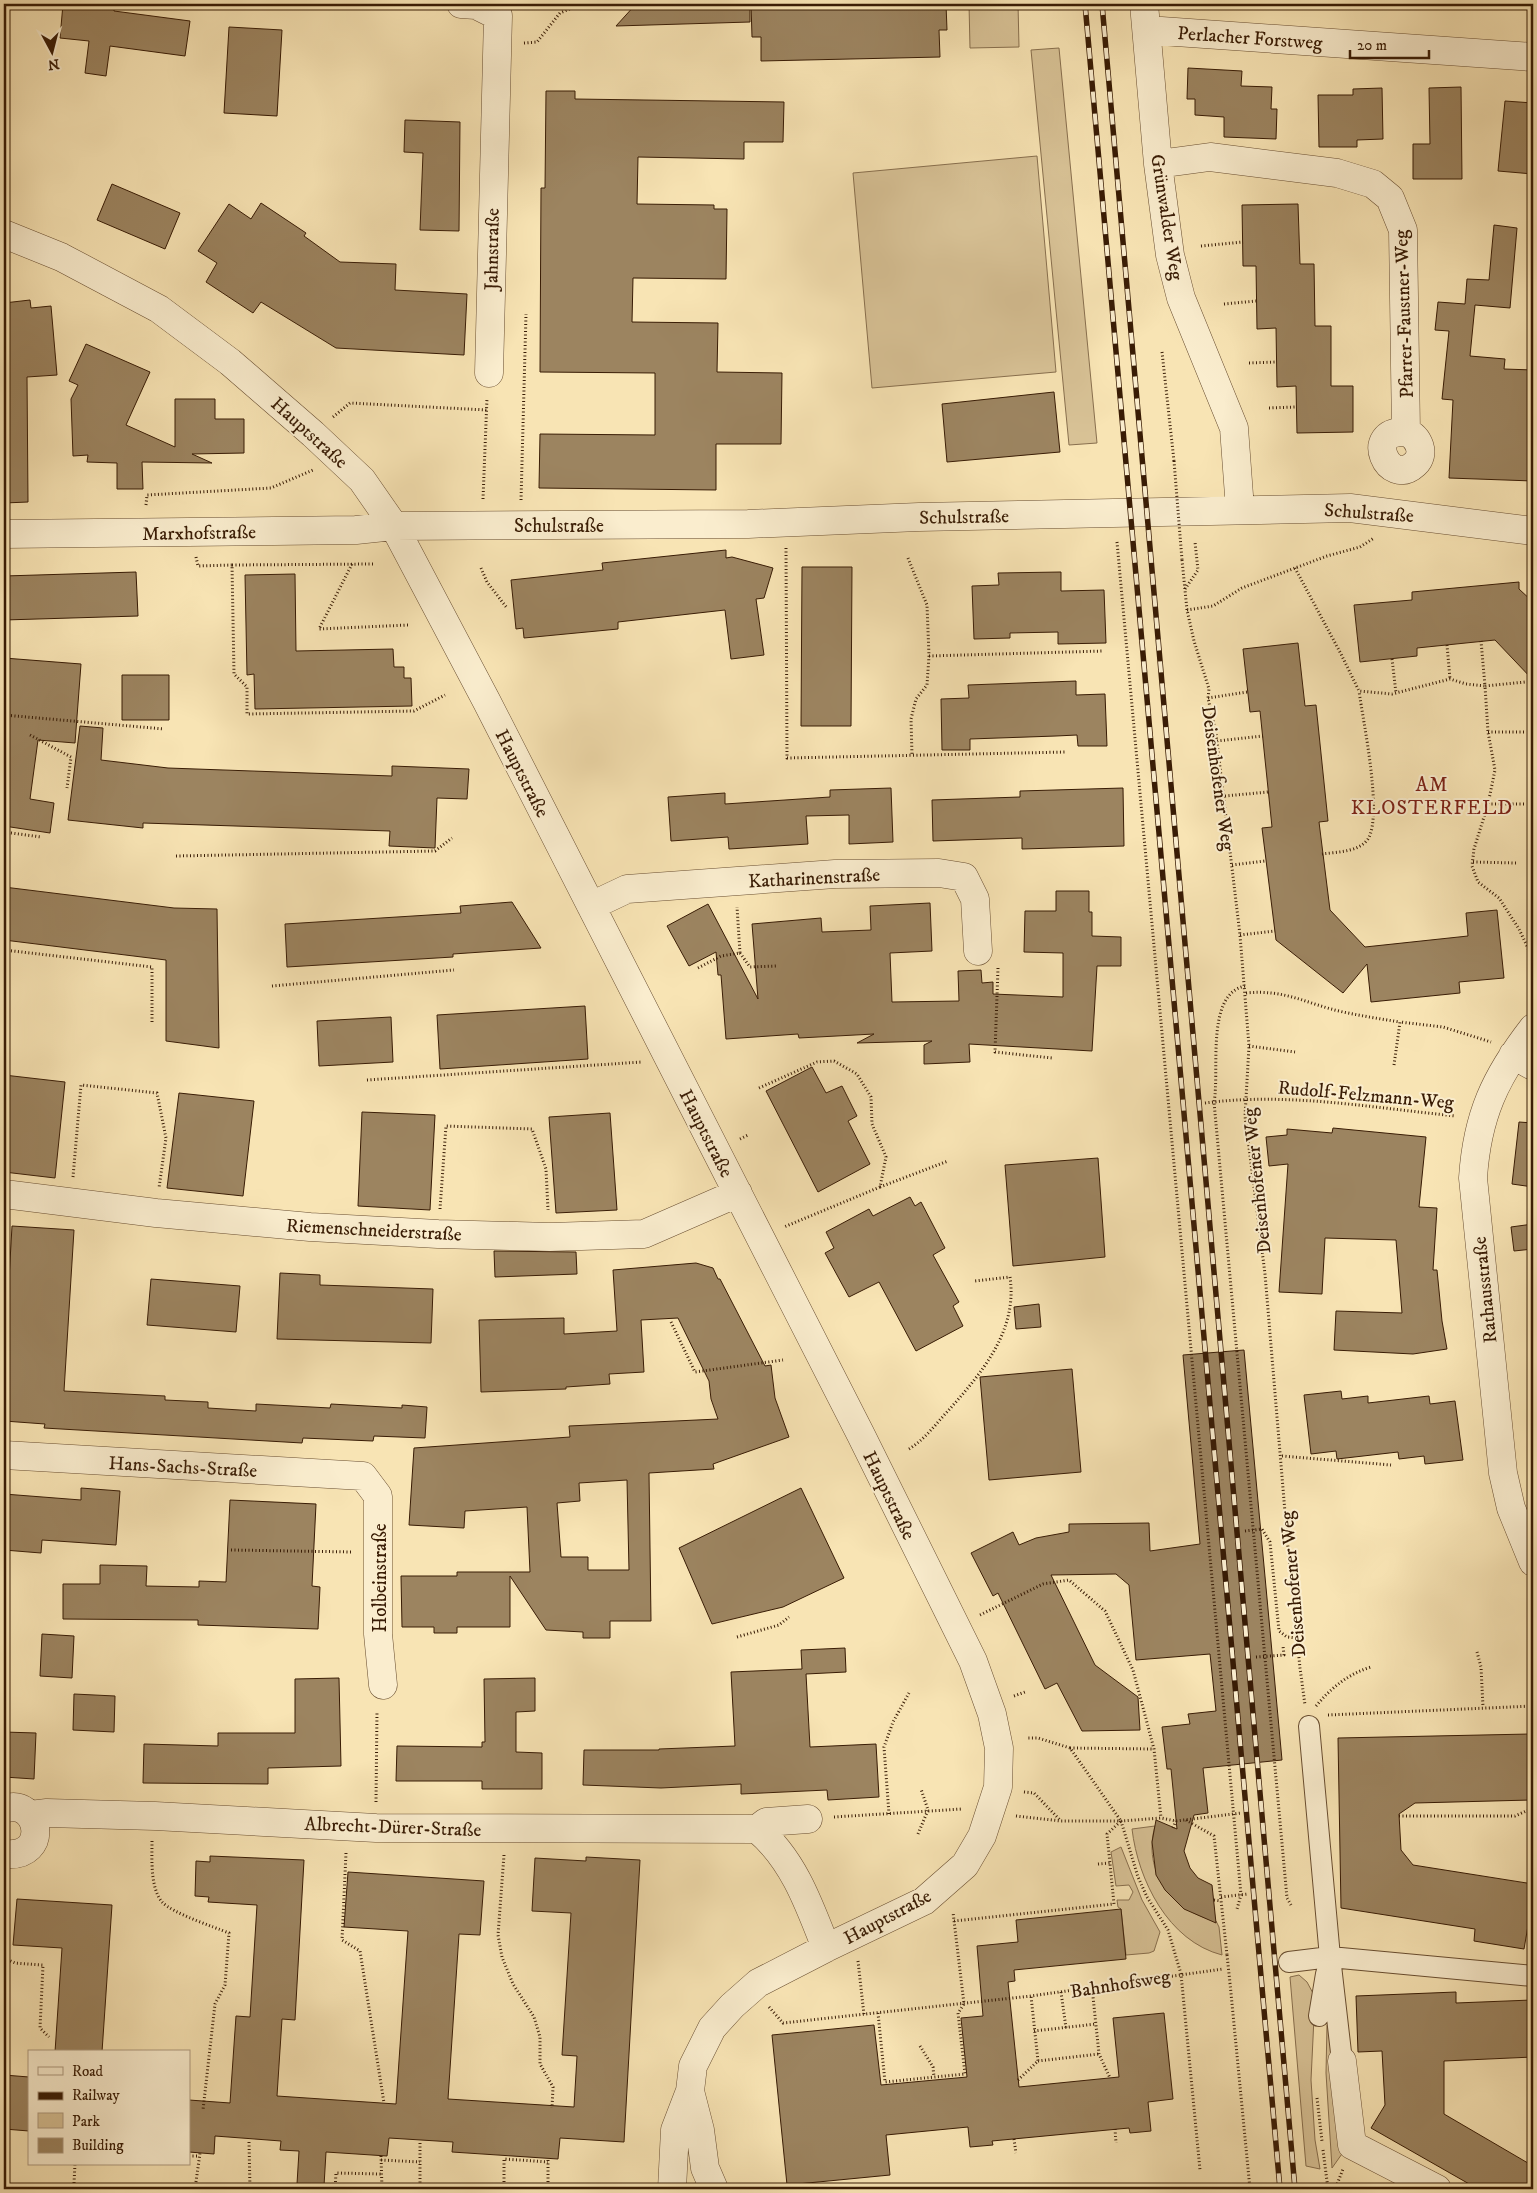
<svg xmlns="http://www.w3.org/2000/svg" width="1537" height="2193" font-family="'IM FELL DW Pica',serif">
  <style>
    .green { fill: #d8c296; stroke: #886f4e }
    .building { fill: #9c8460; stroke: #391c05; fill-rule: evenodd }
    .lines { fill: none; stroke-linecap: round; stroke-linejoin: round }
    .pedestrian-casing { stroke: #694e31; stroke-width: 22 }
    .minor-casing { stroke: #694e31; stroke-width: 29 }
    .path { stroke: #391c05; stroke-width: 3; stroke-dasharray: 1 2.5; stroke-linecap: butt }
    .pedestrian { stroke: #faedce; stroke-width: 20 }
    .minor { stroke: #faedce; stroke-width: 28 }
    .rail-casing { stroke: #391c05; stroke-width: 5.5 }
    .rail { stroke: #faedce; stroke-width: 4; stroke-dasharray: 11; stroke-linecap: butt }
    .path-bridge { stroke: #391c05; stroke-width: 3; stroke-dasharray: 1 2.5; stroke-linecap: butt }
    .labels { text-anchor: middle; stroke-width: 4; stroke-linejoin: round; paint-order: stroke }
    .street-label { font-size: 19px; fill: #391c05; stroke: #faedce }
    .neighbourhood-label { font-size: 20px; letter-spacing: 1px; fill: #7a1f14; stroke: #faedce }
  </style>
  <rect width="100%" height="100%" fill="#f8e4b4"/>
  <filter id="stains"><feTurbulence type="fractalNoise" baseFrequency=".004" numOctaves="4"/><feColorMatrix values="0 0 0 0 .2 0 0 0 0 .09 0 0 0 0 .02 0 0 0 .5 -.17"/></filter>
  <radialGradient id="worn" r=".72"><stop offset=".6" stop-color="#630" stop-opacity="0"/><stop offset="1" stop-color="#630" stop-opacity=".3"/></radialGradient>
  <path class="green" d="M969,4H1018L1019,47L970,48Z
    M1059,48L1097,443L1069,445L1031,50Z
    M1037,156L1056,372L872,388L853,173Z
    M1155,1826C1142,1871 1172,1911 1216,1921L1219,1927L1222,1955C1168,1941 1138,1880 1132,1829Z
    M1121,1847L1142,1900L1160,1932L1154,1951L1149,1953L1126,1955L1121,1909L1118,1907L1117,1900H1129L1133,1892L1129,1885L1116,1886L1111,1852Z
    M1299,1975L1307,1982L1315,1997L1311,2080L1315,2140L1320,2169L1306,2166L1290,1977Z
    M1327,2025H1329L1344,2151L1332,2168L1326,2073Z"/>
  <path class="building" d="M63,4L114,6V11L190,21L185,56L110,46L106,76L85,73L89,41L60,38Z
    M636,4H750V22L616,26Z
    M751,4H946L947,30H939L940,57L761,61V37H752Z
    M229,27L282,30L277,116L224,113Z
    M1188,68L1242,71L1241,86L1272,87L1271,109H1277L1276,139L1224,137V117L1195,115V99H1187Z
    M1461,87L1462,179H1413V144H1430L1429,88Z
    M1382,88L1383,139L1357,140V147H1319L1318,95H1353V89Z
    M546,91H575V99L784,102L783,142H744V159L638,157L637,204L714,205V209H727L726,279L633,278L632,322L718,323L717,372L782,373L781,444H716V490L539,488L540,434L655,435V373L540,372L541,188H545Z
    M1505,101L1533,103V174L1498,171Z
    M405,120L460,122L459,231L420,230L423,153L404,152Z
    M112,184L180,213L165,249L97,220Z
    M261,203L306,233L304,236L340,262L396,264L395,290L467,294L464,355L336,348L261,302L253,313L206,282L217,263L198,251L229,204L251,219Z
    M1298,204L1300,264H1314L1315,326H1331V386H1353V432L1297,433L1296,386L1277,387L1276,328L1257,329L1256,266H1243L1242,205Z
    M1494,225L1517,228L1510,308L1475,305L1470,356L1505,359L1504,369L1533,370V481L1449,478L1453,400L1442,399L1449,331L1435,330L1438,302L1465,304L1467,279L1489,280Z
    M30,300L31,308L51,306L57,375L27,377L28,502L4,503V303Z
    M86,344L150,372L126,425L175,447V399H215V419H244V453L192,454L212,463L142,462L143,489H117V463L87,462L88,455L73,456L71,399L78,385L69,381Z
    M1054,392L1060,452L947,462L942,404Z
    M726,550V558L732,557L773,568L764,598L756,599L764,655L731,659L725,610L618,622V629L524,638L523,628L516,629L511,580L603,570L602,563Z
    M802,567H852L851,726H801Z
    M136,572L138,616L4,620V576Z
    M1061,572V591L1104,590L1106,643L1058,644V632L1010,633V638L974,639L972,586L999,585L998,573Z
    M295,574L296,651L393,649L394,667H404V678H411L412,706L255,709L254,674L247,675L245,575Z
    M1519,582V589L1533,602V680L1495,640L1417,648V656L1360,662L1354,605L1412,600V592Z
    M1298,643L1305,706L1316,705L1328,821L1319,822L1330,910L1365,947L1468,936L1466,913L1497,910L1504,978L1459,982L1460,993L1371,1002L1367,964L1343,993L1276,940L1262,828L1272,827L1260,711L1250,712L1243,649Z
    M4,658L81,664L75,743L38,740L30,799L54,803L50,833L4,826Z
    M122,675H169V720H122Z
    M1076,681V695L1105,694L1107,746H1078L1077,735L1056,736L970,739V750H942L941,699L969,698L968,685Z
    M80,726L103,728L101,760L168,768L392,776V766L469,769L467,799L437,798L435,848L389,846L390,831L143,823V828L68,820Z
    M891,788L893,842L849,844V815L806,816L808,844L729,849L728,837L671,841L668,797L725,793V804L830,797V790Z
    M1123,788L1124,846L1022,849V838L933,841L932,800L1020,797V791Z
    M4,887L174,908L217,909L219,1048L166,1041V960L4,940Z
    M1056,891H1089V912H1092V936L1121,937V966H1097L1092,1051L969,1044L970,1062L924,1064V1045L932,1041L857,1043L874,1034L799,1038L798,1034L726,1039L721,975H718L716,952L689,966L667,926L708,904L758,999L752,924L821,918L822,932L871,930L870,906L930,903L932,951L890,953L892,1002L959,1001L958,971L981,970L982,983L993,982V994L1063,997V953L1024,952L1025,911H1056Z
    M512,902L541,948L453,954V957L287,967L285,924L461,913L460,906Z
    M585,1006L588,1059L440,1069L437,1015Z
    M391,1017L393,1062L319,1066L317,1021Z
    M812,1067L826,1093L842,1086L857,1116L848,1121L870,1164L818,1192L766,1091Z
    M4,1075L65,1082L55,1178L4,1172Z
    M179,1093L254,1101L243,1196L167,1188Z
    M362,1112L435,1115L430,1210L358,1206Z
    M610,1113L617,1210L556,1213L549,1117Z
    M1519,1122L1533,1123V1187L1512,1184Z
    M1333,1128L1426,1137L1419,1207L1437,1208L1433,1270H1437L1442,1321L1447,1349L1413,1354L1334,1350L1336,1311L1402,1313L1396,1240L1325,1238L1322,1294L1279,1292L1288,1164L1269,1166L1266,1137L1287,1135V1129L1332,1133Z
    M1098,1158L1105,1257L1013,1266L1005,1165Z
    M910,1197L915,1206L921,1202L945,1248L933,1255L959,1302L953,1306L963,1326L916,1351L879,1282L849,1297L825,1253L834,1248L826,1232L869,1209L873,1216Z
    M1533,1224V1249L1514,1251L1511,1227Z
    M12,1226L74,1230L64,1391L165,1396V1400L208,1402V1408L256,1411V1404L330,1408L331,1404L402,1408V1405L427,1407L425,1438L374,1436L373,1441L303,1438L302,1443L44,1428L45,1424L4,1421V1368Z
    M494,1251L576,1252L577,1274L495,1277Z
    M696,1263L713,1268L718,1279H720L765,1366L771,1365L775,1398L789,1437L713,1464L714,1469L649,1473L651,1621H610V1638H583V1632L546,1630L510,1576V1627H457V1633H434V1627H402L401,1576H457V1572H530L527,1507L465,1511L464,1528L409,1525L414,1448L570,1437L569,1426L718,1419L711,1399L709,1381L678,1318L641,1320L644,1372L609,1374L610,1384L566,1387V1389L481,1392L479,1320L564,1318V1334L617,1331L613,1270ZM627,1480L629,1570H588V1557H561L557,1503L580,1501L579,1483Z
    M280,1273L320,1275V1285L433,1289L431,1343L277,1339Z
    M151,1279L240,1286L236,1332L147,1325Z
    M1039,1304L1041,1327L1016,1329L1014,1307Z
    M1244,1350L1282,1760L1203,1768L1208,1813L1194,1815L1184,1851L1190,1868L1198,1878L1212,1885L1216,1923L1184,1909L1165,1890L1156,1875L1152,1842L1156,1820L1177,1829L1171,1769H1167L1162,1727L1190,1724L1188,1714L1216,1711L1210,1654L1136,1660L1129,1585L1116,1574L1051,1575L1095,1665L1138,1697L1140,1730L1082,1731L1057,1683L1045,1689L998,1593L993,1596L971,1553L1013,1532L1019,1545L1036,1538L1069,1532V1524L1149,1523L1150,1551L1200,1544L1183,1355Z
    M1072,1369L1081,1472L989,1480L980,1377Z
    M1341,1391L1342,1399L1368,1396V1403L1429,1396L1430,1404L1455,1401L1463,1460L1425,1464L1424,1456L1399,1459L1398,1452L1337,1459L1336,1451L1311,1454L1304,1395Z
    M81,1488L120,1491L116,1545L42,1540L41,1553L4,1550V1494L81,1500Z
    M801,1488L844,1578L783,1607L712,1624L679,1548Z
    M230,1500L316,1504L312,1586L320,1587L318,1629L198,1625V1620L63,1619V1584H100V1565L147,1566L146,1586L199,1587V1581L226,1582Z
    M42,1634L74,1636L72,1678L40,1676Z
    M845,1648L846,1672L806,1674L810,1747L876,1744L879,1797L828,1800L827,1790L741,1794V1784L661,1788L583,1785L584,1750H659V1749L735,1746L731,1672L802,1669L801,1650Z
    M339,1678L341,1766L268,1768V1784L143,1783L144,1744L218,1746V1733H295V1679Z
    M535,1678V1711L516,1712V1752L542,1753V1789H482V1781H396L397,1746L482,1747V1742H485L484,1679Z
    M74,1694L115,1696L114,1732L73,1730Z
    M4,1732L36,1733L34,1779L4,1777Z
    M1530,1734L1531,1800L1415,1803L1399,1814L1401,1850L1413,1865L1533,1884V1921L1529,1920L1524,1949L1474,1941L1475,1929L1341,1908L1338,1738Z
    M210,1856L304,1860L295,2020L282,2019L277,2096L396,2104L408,1931L344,1927L348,1872L484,1881L480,1935L459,1934L448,2099L574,2107L577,2056L562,2055L571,1913L532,1911L535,1858L586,1861V1857L640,1860L624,2142L560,2138L558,2159L452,2152L453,2142L389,2138L387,2156L326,2152L324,2186L297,2184L299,2151L280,2150L281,2141L215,2136L214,2154L189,2152V2100L230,2103L236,2016L250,2017L257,1905L208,1902L209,1897L195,1896L196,1861L210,1862Z
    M17,1899L112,1905L102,2052H55L62,1948L13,1945Z
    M1121,1909L1126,1959L1014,1970L1015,1981L1008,1982L1019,2087L1119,2077L1113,2018L1164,2013L1173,2099L1148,2102L1151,2131L1130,2133L1129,2128L992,2141L993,2145L970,2147L968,2127L886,2135L890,2175L787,2185L772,2035L874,2025L881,2085L967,2077L961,2018L983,2016L977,1946L1018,1942L1016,1920Z
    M1456,1992V2003L1532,2000L1533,2057L1444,2061V2114L1533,2166V2189H1478L1371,2128L1385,2105L1382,2051L1358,2052L1356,1996Z
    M4,2075L29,2077V2131L4,2129Z"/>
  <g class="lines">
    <g class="pedestrian-casing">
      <path id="pedestrian" d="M1309,1726L1330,1957L1342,2061
        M1289,1962L1330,1957L1533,1976
        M1319,2016L1326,1974"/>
    </g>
    <g class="minor-casing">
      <path id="minor" d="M461,4L476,5L498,16L489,373
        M1144,4L1158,164L1170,255L1181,298L1234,428L1240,509
        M1147,30L1533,57
        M1158,164L1210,157L1337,173L1373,184L1390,198L1403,230L1406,432C1419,437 1426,454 1415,464C1388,489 1362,429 1406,432
        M4,234L61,257L159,309L230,362L313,434L362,480L394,526L487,702L861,1435L973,1661L992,1714L999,1748L998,1787L982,1836L965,1865L924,1901L826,1948L758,1983L732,2006L712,2028L693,2066L690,2091L675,2130L672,2189
        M4,534L356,530L394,526L748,524L919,517L1350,508L1533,531
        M591,906L627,889L835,874L939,873L964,877L975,899L978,951
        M1533,1028C1495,1077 1477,1116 1473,1178L1503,1473L1511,1508L1533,1562
        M1513,1055L1533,1066
        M4,1194L156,1213L310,1227L438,1234L550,1237L644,1234L738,1193
        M4,1455L363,1476L378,1496V1634L383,1685
        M4,1809C39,1796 52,1859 4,1854
        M30,1815L47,1813L155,1816L376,1828L757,1829C793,1859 809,1904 826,1948
        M757,1829L766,1822L808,1819
        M1342,2061L1352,2145L1437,2189
        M690,2091L700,2130L705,2168L714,2189"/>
    </g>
    <path class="path" d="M1241,4L1242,11
      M524,43L537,42L560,13L581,4
      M1201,246L1243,242
      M1224,304L1256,301
      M1162,352L1174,461
      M1249,363L1277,362
      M1269,408L1296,407
      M333,417L350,403L487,410
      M483,499L487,398
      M521,500L526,314
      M146,505L147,495L271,488L313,470
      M1117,542L1241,1895L1237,1909
      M786,548L787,758L1066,752
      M196,557L198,566L232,565L234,674L247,687V714L414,711L445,695
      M908,558L927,605L929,656L927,685L916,699L911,719L912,755
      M1182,560L1187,610L1194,641L1209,689L1208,698L1216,734L1240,935L1249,1046L1245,1116L1265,1274L1288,1548L1300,1668L1305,1705
      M352,564L319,629L408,625
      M232,565L375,564
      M481,568L487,582L507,608
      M1295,568L1341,654L1359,691L1392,694L1450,679L1466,684L1485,686L1488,732L1495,770L1488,804L1474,849L1472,866L1478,882L1499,898L1519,929L1533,959
      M1185,589L1198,570L1195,542
      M1187,610L1213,606L1242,588L1327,556L1360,547L1374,538
      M1481,641L1485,686L1525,682
      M1447,645L1450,679
      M929,656L1103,651
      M1392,659L1396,693
      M1208,698L1247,692
      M4,715L164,729
      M1488,732H1525
      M30,735L71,757L67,788
      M1217,741L1263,736
      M1225,796L1268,792
      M1488,804H1525
      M4,832L41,837
      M1322,854C1337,852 1359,852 1368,839C1383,815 1363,721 1359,691
      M176,856L435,851L452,838
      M1473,862L1516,863
      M1232,865L1265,861
      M1240,935L1275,931
      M4,950L152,967V1024
      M740,953L750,967L777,966
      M698,968L721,956L740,953L737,907
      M998,968L995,1052L1052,1058
      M272,986L454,970
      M1245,986C1205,994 1220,1072 1214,1102L1287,1898L1291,1905
      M1246,993C1285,989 1307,1004 1343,1012C1362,1016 1381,1019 1400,1022
      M1249,1046L1295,1052
      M1394,1065L1400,1022L1443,1027L1491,1042
      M367,1080L642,1062
      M759,1088L817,1062L834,1061L857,1074L871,1097L872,1124L886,1157L880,1187L784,1227
      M1205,1103C1288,1092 1373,1108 1456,1116
      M740,1139L748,1135
      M73,1177L81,1085L157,1093L166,1138L159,1188
      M880,1187L948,1161
      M440,1209L446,1126L532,1129L546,1169L548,1210
      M671,1322L695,1372L783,1360
      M909,1449C924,1440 935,1425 947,1412C981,1374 1018,1331 1010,1277L975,1281
      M1282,1456L1391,1465
      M1245,1531L1262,1529L1270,1542L1279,1631L1287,1637L1297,1638
      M231,1550L353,1552
      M980,1615L1043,1584L1069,1580L1105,1611L1133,1670L1154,1749L1161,1818
      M737,1637L779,1625L789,1617
      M1477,1652L1481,1667L1483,1707
      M1256,1657L1284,1655L1283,1646
      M1014,1696L1025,1692
      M1316,1706C1331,1688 1348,1674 1371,1667
      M1328,1715L1533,1706
      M1070,1748L1154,1749
      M1024,1792L1034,1793L1061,1821
      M376,1802L377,1711
      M889,1814L884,1747L893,1722L909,1693
      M1016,1816L1061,1821H1121L1161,1818L1176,1821L1241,1813
      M1399,1816H1515L1533,1808
      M834,1817L962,1809
      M1186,1820L1214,1836L1227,1955
      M1121,1821L1138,1877L1147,1897L1168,1930L1181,1974L1200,2170
      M1173,1828L1176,1821
      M918,1834L928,1810L921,1789
      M152,1841C152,1859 150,1887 162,1902C172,1913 214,1927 229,1933L225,1985L215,2004L203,2110
      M346,1853L342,1940L360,1951L384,2103
      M504,1855L498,1935L502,1957L513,1984L534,2017L540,2037V2064L553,2087L552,2108
      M1098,1864L1110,1863
      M1221,1897L1248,1894
      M1214,1900L1221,1901
      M954,1921L1114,1904L1107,1834L1121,1821L1070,1748L1038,1738H1026
      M4,1958L15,1963L43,1965L40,2028L49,2037
      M858,1961L864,2015
      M1230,1983L1250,2189
      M1092,1987L1099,2054L1110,2078
      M1061,1992L1066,2028
      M769,2007L783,2023L1031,1996L1223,1969
      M878,2013L885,2082L965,2074L958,2013L964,2004L953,1912
      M1034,2031L1096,2024
      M920,2046L933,2067L934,2077
      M1038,2061L1099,2054
      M1018,2080L1038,2061L1031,1996
      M1317,2098L1322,2141
      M1115,2129L1116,2143
      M1014,2139L1016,2153
      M249,2142L250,2189
      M420,2143V2189
      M1323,2150L1328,2189
      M189,2156H199
      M381,2156L382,2189
      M381,2160L420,2162
      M74,2183L75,2164
      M1336,2187L1343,2169
      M195,2189L200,2153
      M335,2189L336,2173L381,2174
      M504,2189V2159L548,2162
      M548,2189V2158"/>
    <use href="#pedestrian" class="pedestrian"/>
    <use href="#minor" class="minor"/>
    <g class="rail-casing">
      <path id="rail" d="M1085,4L1280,2189
        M1102,4L1295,2189"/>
    </g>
    <use href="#rail" class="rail"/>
    <path class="path-bridge" d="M1174,461L1182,560
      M1227,1955L1230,1983"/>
  </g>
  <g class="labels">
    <g class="street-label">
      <text transform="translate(1250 37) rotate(4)" y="7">Perlacher Forstweg</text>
      <text transform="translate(1168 217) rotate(81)" y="7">Grünwalder Weg</text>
      <text transform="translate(491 249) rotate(-89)" y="7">Jahnstraße</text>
      <text transform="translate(1403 314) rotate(-92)" y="7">Pfarrer-Faustner-Weg</text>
      <text transform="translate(310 432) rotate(42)" y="7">Hauptstraße</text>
      <text transform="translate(1369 512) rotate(4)" y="7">Schulstraße</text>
      <text transform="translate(964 516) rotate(-1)" y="7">Schulstraße</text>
      <text x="559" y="532">Schulstraße</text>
      <text transform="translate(199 532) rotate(-1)" y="7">Marxhofstraße</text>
      <text transform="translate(523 773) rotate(63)" y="7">Hauptstraße</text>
      <text transform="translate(1219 778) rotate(82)" y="7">Deisenhofener Weg</text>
      <text transform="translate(814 877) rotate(-3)" y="7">Katharinenstraße</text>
      <text transform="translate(1366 1094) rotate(5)" y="7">Rudolf-Felzmann-Weg</text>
      <text transform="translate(707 1133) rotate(63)" y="7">Hauptstraße</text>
      <text transform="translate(1256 1181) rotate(-96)" y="7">Deisenhofener Weg</text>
      <text transform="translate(374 1229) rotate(3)" y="7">Riemenschneiderstraße</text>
      <text transform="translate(1484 1290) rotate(-96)" y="7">Rathausstraße</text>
      <text transform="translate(183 1466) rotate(3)" y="7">Hans-Sachs-Straße</text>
      <text transform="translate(890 1495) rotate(64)" y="7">Hauptstraße</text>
      <text transform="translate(379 1578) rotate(-90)" y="7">Holbeinstraße</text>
      <text transform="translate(1292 1584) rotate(-95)" y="7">Deisenhofener Weg</text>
      <text transform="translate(393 1826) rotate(2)" y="7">Albrecht-Dürer-Straße</text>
      <text transform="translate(887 1916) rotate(-28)" y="7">Hauptstraße</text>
      <text transform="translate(1120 1983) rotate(-9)" y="7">Bahnhofsweg</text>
    </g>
    <g class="neighbourhood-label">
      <text x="1432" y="791">AM<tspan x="1432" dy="23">KLOSTERFELD</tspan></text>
    </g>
  </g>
  <rect width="1537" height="2193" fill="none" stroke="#f8e4b4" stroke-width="20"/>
  <rect x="5" y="5" width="1527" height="2183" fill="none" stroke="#391c05" stroke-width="2.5"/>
  <rect x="10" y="10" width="1517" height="2173" fill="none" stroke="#391c05"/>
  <rect x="28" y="2050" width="162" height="115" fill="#faedce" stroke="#ad997e"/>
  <rect x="38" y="2067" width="25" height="8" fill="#faedce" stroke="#ad997e"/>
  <text x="72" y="2076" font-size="15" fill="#391c05">Road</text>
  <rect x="38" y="2092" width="25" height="8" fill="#391c05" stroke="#ad997e"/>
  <text x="72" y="2100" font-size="15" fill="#391c05">Railway</text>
  <rect x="38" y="2113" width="25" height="15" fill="#d8c296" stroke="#ad997e"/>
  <text x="72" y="2126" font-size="15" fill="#391c05">Park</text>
  <rect x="38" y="2138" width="25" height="15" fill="#9c8460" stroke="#ad997e"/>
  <text x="72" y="2150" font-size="15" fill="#391c05">Building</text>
  <g transform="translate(52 52) rotate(173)" stroke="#faedce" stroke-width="4" paint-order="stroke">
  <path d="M0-4L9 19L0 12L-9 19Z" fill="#391c05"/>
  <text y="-8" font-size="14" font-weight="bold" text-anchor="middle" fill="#391c05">N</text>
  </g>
  <path d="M1350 50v8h79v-8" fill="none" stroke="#391c05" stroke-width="2.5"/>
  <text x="1357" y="50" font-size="15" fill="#391c05" stroke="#faedce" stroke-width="4" paint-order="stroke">20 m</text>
  <rect width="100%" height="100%" filter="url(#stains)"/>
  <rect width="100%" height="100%" fill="url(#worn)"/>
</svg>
